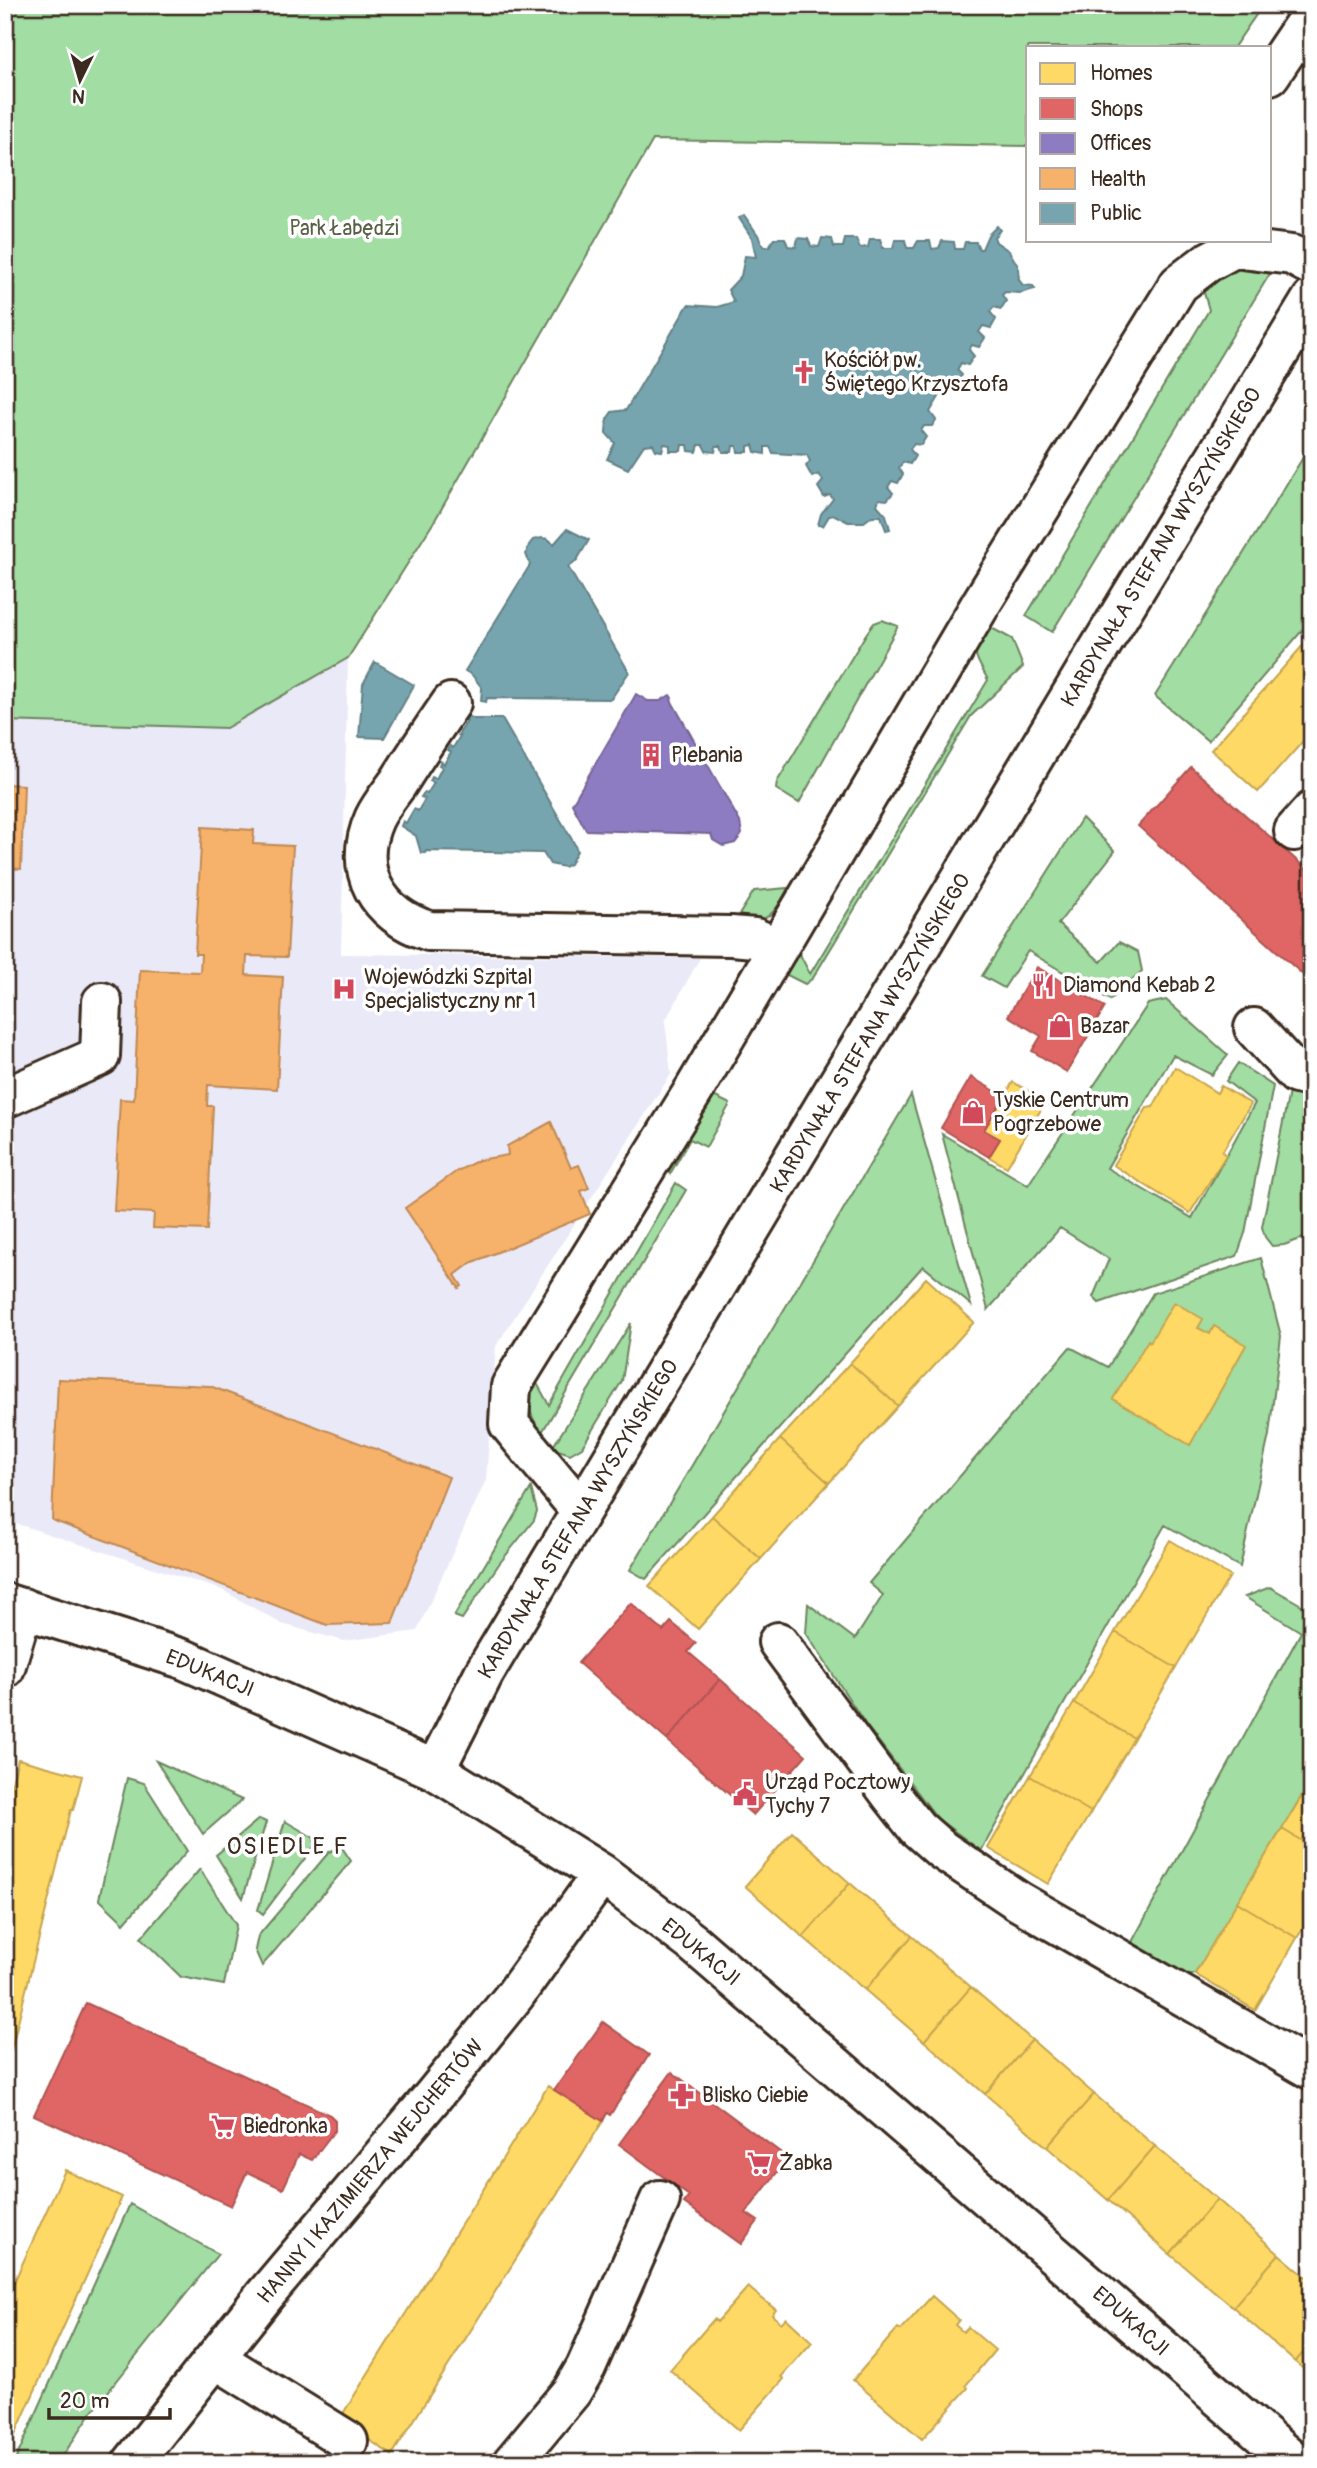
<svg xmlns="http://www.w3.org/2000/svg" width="1317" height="2468" font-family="Pangolin,sans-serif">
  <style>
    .built { fill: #eae9f8 }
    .green { fill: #a2dda3; stroke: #6e8460; stroke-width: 2 }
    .homes { fill: #ffd966; stroke: #c4a450; stroke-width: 2 }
    .shops { fill: #e06666; stroke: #ae5450; stroke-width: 2 }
    .offices { fill: #8e7cc3; stroke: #756392; stroke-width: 2 }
    .health { fill: #f6b26b; stroke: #be8954; stroke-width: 2 }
    .public { fill: #76a5af; stroke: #648084; stroke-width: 2 }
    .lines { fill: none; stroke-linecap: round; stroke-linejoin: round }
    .minor-casing { stroke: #3b2a1e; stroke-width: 44 }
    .minor { stroke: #fff; stroke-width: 38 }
    .labels { text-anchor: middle; stroke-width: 7; stroke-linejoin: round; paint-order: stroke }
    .park-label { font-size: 21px; fill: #5a6046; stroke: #fff }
    .poi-label { font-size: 21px; fill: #3b2a1e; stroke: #fff; text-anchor: start }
    .street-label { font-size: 21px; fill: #3b2a1e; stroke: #fff }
    .neighbourhood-label { font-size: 23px; letter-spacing: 2px; fill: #3b2a1e; stroke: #fff }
  </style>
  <rect width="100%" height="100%" fill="#fff"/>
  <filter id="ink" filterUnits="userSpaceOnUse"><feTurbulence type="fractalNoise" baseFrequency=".0143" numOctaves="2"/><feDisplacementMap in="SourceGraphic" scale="14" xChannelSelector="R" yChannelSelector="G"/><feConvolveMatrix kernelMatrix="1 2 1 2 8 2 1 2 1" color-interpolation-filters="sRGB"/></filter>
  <g filter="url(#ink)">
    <path class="built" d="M5,311L435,520L348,658L341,954L700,958L665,1021L671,1074L496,1346L486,1480L417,1631L344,1641L282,1624L222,1590L5,1520Z
      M1312,1304V1345L1300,1308Z"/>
    <path class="green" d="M5,5H1261L1262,6L1234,47H1028V146L653,140L435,520L348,658L226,728L5,721Z
      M1274,267L1052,632L1026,616L1209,310L1199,275L1208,268Z
      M1312,443V619L1208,741L1155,696Z
      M882,620L898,626L799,803L776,789L777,782L866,634L874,623Z
      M986,625L1012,639L1023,667L971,716L813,978L805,984L773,968L795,945L810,974L988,680C973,652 971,654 986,625Z
      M1082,818L1115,851L1058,924L1101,962L1119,942L1138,952L1142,971L1110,1000L1028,951L1004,988L982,976Z
      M788,888C774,917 767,922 734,923L754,891Z
      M1166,1000L1228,1055L1212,1075L1173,1055L1107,1168L1192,1218L1255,1103L1226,1081L1238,1063L1273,1086L1245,1233L1237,1256L1099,1303L1093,1297L1109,1259L1060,1228L988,1310L942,1134L1028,1185L1148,1004Z
      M1290,1087L1312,1091V1235L1284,1245L1272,1246L1265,1237L1262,1227Z
      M705,1092L730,1104L706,1147L690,1139L670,1174L661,1160Z
      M911,1095L971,1305L923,1266L646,1579L630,1570Z
      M676,1183L686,1190L541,1434C527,1409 527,1404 533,1376L549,1405Z
      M1261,1258L1281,1336L1269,1435L1240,1567L1165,1525L981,1851L938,1819L866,1725L806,1633L808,1604L855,1639L883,1595L869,1583L1070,1347L1108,1367L1153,1293Z
      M631,1323L622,1381L582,1447L570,1454L552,1448Z
      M531,1488L537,1511L534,1520L499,1564L462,1619L454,1616Z
      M1270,1587L1312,1611V1779L1195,1974L1188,1976L1132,1942L1301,1632L1245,1597Z
      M156,1761L242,1800L203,1834Z
      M127,1778L144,1783L187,1851L124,1923L99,1899Z
      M259,1819L266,1822L243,1898L216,1855Z
      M285,1821L314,1838L315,1845L263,1914L258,1910Z
      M341,1846L351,1861L262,1966L255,1950L258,1936L329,1852Z
      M200,1869L236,1925L224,1985L181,1977L141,1938Z
      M130,2204L218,2254L92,2412L58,2463H14Z"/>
    <path class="homes" d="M1312,635V731L1258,792L1211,750Z
      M1175,1067L1217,1093L1221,1086L1251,1104L1222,1152L1226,1155L1190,1213L1113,1165L1147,1108L1153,1107Z
      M1013,1082L1046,1101L1007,1167L989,1157L1000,1139L984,1130Z
      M926,1278L974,1322L898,1406L850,1363Z
      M1174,1302L1203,1319L1198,1328L1210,1334L1214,1326L1246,1345L1190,1445L1113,1399L1148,1340L1150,1342Z
      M850,1363L898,1406L829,1483L780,1439Z
      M780,1439L829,1483L761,1559L712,1516Z
      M712,1516L761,1559L698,1629L649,1586Z
      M1170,1540L1230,1576L1176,1668L1115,1632Z
      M1115,1632L1176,1668L1134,1738L1074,1703Z
      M1074,1703L1134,1738L1091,1812L1030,1776Z
      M18,1759L82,1776L73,1810H71L5,2074V1810Z
      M1030,1776L1091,1812L1048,1884L988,1848Z
      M1312,1779V1847L1282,1829Z
      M1282,1829L1312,1847V1914L1297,1938L1237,1902Z
      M792,1832L850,1883L803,1937L745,1886Z
      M850,1883L912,1936L865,1990L803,1937Z
      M1237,1902L1297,1938L1255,2010L1195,1974Z
      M912,1936L971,1987L924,2041L865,1990Z
      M971,1987L1032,2040L985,2094L924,2041Z
      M1032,2040L1094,2094L1047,2147L985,2094Z
      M548,2086L603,2121L392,2455L339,2420Z
      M1094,2094L1155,2146L1108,2200L1047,2147Z
      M1155,2146L1217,2199L1170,2254L1108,2200Z
      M65,2170L122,2197L5,2457V2302Z
      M1217,2199L1279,2254L1233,2307L1170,2254Z
      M1279,2254L1312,2282V2343L1295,2362L1233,2307Z
      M748,2287L776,2310L772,2315L781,2323L786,2318L812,2342L781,2377L784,2379L739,2430L670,2370L714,2319L717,2322Z
      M932,2296L959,2320L955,2325L963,2332L968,2327L995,2350L966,2385L968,2388L922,2439L853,2380L898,2328L901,2330Z
      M1312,2343V2376L1295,2362Z
      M253,2452L271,2463H246Z"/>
    <path class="shops" d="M1191,767L1312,874L1311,982L1138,826Z
      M1037,967L1105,1007L1067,1072L1032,1051L1041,1036L1008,1016Z
      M971,1077L1004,1096L984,1130L1000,1139L989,1157L941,1128Z
      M631,1603L663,1631L671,1622L696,1643L688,1652L720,1679L667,1740L578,1663Z
      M720,1679L806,1755L753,1815L667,1740Z
      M86,2003L330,2115L335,2120V2130L312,2160L299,2154L283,2189L247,2172L231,2206L34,2115Z
      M603,2022L649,2055L610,2115L607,2113L603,2121L554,2090Z
      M672,2072L788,2158L746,2213L758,2221L741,2244L684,2203L689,2196L619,2144Z"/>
    <path class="offices" d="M636,694L648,701H660L670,695L672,698L671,700L740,822L742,834L735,843L723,846L713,840L711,834L586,830L572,804Z"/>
    <path class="health" d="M5,784L24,785L21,869L5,868Z
      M202,827L254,830L253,844L293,846L287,957L247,956L246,975L283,977L277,1089L208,1085L207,1106H213L207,1230L153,1228L154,1213L114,1211L120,1099L134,1100L140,970L200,972L201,954H195Z
      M551,1122L571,1168L579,1165L589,1188L581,1191L590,1214L471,1263L455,1275L462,1286L459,1288L405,1208L457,1171L479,1160L508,1155L507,1146Z
      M58,1379L210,1386L449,1477L392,1623L327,1625L52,1520Z"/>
    <path class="public" d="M744,215L758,235L763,246L769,247L774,238H785L788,246L796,247L798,238L808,239L811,246L819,247L822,238L832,239L834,247H843L845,239H856L860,248L868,247L870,239H880L883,248H893L895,240H905L907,248H914L918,241H930L932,249L939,248L942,241L954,242L955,249H963L965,242H976L979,249H982L988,235L997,226L1000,230L994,237L996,242L1009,251L1018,266L1019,280L1023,285L1033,286L1035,289L1020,293L1005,292L1002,295L1006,301L1001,309L994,307L990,312L996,319L991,328L983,326L979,332L985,338L979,347L972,345L969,350L974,356L968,365L961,363L957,370L962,375L957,382H948L930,412L936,420L932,426H924L921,431L926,437L921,445L914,444L910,449L915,456L910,464L903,462L899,468L903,474L898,483L892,481L888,487L893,493L887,500L879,499L877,505L886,515L890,529L886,530L881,516H872L864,522H848L835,515L829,516L823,526L818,525L821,514L833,499L830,495L824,497L818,487L823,481L819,474L812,477L806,466L810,461L807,455L773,453L770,447H765V454L755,452L753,445L748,446V452H738L737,446H733L732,452H723L721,446H716L715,452L706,451L703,445H699L697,452L689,451L688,445H682L681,451H670V445L664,444L662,451L656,450L653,444L644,445L628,469L607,459L615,443L606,433L607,419L612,412L626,410L688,305L717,307L734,302L728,290L741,276L745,256L756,257L752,238L739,218Z
      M567,529L589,540L577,560L568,567L629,672L611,699L487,698L486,702L481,701L482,688L472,675L465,671L530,565L526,554L529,545L533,540L542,538L548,539L554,544Z
      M375,662L414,685L384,738L359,737L363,684Z
      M466,715L474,719H502L575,845L577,851L570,864L564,867L550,864L543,853L426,851L425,853H421L416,836L401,826L403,821L406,823L414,809L418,811L425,799L421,797L424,793L427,794L434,783L430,781L432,777L436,779L442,767L439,765L441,761L444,764L451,752L448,750L450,746L453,748L460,736L458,735L467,721L464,719Z"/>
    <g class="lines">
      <g class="minor-casing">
        <path id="minor" d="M1270,75L1312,13
          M451,703C433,729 415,756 398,783C390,794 380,806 374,819C351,871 378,915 429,931L731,936L755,938L778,948
          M1294,831L1312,811
          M1254,1028L1296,1074L1312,1077
          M5,1098L100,1056L102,1002
          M581,1511L509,1424L511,1386L694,1090L982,602L1179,284L1208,262L1234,248L1292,255L1312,266
          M5,1603L183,1659L435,1770L602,1874L693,1943L1295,2463
          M778,1642L891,1795L917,1828L942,1850L1018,1901L1312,2070
          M5,1668L23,1608
          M435,1770L484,1673L1088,667L1312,299
          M216,2359L348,2441
          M132,2463L265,2295L434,2095L515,1995L602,1874
          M512,2463L572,2391L586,2367L660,2200"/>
      </g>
      <use href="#minor" class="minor"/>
    </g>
  </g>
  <defs>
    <g id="church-bare" transform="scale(1.89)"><path d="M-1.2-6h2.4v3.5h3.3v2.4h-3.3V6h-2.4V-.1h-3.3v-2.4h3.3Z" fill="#d1495b" stroke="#fff" stroke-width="2.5" paint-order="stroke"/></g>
    <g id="building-bare" transform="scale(1.89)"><path d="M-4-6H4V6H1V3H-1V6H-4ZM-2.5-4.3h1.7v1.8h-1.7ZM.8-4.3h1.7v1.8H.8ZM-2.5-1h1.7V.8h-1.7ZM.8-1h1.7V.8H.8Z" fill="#d1495b" stroke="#fff" stroke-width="2.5" paint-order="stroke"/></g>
    <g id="restaurant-bare" transform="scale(1.89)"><path d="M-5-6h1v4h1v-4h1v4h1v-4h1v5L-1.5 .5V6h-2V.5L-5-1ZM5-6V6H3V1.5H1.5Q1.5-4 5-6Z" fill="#d1495b" stroke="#fff" stroke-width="2.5" paint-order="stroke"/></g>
    <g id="hospital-bare" transform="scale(1.89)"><path d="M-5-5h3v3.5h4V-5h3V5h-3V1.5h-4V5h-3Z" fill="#d1495b" stroke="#fff" stroke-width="2.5" paint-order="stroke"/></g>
    <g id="shop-bare" transform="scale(1.89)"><path d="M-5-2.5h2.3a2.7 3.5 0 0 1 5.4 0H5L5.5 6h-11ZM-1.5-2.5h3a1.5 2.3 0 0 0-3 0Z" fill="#d1495b" stroke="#fff" stroke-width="2.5" paint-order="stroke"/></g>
    <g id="civic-bare" transform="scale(1.89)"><path d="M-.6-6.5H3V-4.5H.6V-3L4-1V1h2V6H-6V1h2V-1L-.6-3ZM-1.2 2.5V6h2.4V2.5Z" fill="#d1495b" stroke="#fff" stroke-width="2.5" paint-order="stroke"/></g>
    <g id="pharmacy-bare" transform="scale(1.89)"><path d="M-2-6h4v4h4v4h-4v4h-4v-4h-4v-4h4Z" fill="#d1495b" stroke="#fff" stroke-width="2.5" paint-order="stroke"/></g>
    <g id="supermarket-bare" transform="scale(1.89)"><path d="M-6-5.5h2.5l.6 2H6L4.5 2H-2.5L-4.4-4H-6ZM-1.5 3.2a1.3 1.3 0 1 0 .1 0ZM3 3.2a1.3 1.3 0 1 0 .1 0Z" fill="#d1495b" stroke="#fff" stroke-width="2.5" paint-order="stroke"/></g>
  </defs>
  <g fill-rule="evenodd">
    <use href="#church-bare" x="804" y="372"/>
    <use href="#building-bare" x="651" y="755"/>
    <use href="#restaurant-bare" x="1043" y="985"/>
    <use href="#hospital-bare" x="344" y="989"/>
    <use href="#shop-bare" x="1060" y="1026"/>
    <use href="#shop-bare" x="973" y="1112"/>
    <use href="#civic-bare" x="745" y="1794"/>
    <use href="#pharmacy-bare" x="682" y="2095"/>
    <use href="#supermarket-bare" x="223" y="2126"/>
    <use href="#supermarket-bare" x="759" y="2163"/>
  </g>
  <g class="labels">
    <g class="park-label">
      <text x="344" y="235">Park Łabędzi</text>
    </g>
    <g class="poi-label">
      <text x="824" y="367">Kościół pw.<tspan x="824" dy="24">Świętego Krzysztofa</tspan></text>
      <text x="671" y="762">Plebania</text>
      <text x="364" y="984">Wojewódzki Szpital<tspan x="364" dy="24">Specjalistyczny nr 1</tspan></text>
      <text x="1063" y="992">Diamond Kebab 2</text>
      <text x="1080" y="1033">Bazar</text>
      <text x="993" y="1107">Tyskie Centrum<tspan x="993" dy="24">Pogrzebowe</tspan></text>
      <text x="765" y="1789">Urząd Pocztowy<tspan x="765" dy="24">Tychy 7</tspan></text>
      <text x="702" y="2102">Blisko Ciebie</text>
      <text x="243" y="2133">Biedronka</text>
      <text x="779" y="2170">Żabka</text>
    </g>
    <g class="street-label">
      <text transform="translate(1161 547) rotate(-59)" y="7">KARDYNAŁA STEFANA WYSZYŃSKIEGO</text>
      <text transform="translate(870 1033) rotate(-59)" y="7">KARDYNAŁA STEFANA WYSZYŃSKIEGO</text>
      <text transform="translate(578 1519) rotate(-59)" y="7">KARDYNAŁA STEFANA WYSZYŃSKIEGO</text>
      <text transform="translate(210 1673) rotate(22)" y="7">EDUKACJI</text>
      <text transform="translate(701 1952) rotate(39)" y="7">EDUKACJI</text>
      <text transform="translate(370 2171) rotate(-50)" y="7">HANNY I KAZIMIERZA WEJCHERTÓW</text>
      <text transform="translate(1131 2321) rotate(41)" y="7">EDUKACJI</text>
    </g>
    <g class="neighbourhood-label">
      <text x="288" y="1854">OSIEDLE F</text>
    </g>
  </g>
  <rect width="1317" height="2468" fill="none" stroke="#fff" stroke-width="28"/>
  <rect x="14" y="14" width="1289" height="2440" fill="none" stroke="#3b2a1e" stroke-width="2.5" filter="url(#ink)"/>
  <rect x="1026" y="46" width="245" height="196" fill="#ffffff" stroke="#b1aaa5" stroke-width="2"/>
  <rect x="1040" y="63" width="35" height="21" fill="#ffd966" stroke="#b1aaa5" stroke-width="2"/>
  <text x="1090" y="80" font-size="21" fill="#3b2a1e">Homes</text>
  <rect x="1040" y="98" width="35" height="21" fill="#e06666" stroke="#b1aaa5" stroke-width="2"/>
  <text x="1090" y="116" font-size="21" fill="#3b2a1e">Shops</text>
  <rect x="1040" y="133" width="35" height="21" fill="#8e7cc3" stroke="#b1aaa5" stroke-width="2"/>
  <text x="1090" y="150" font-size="21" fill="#3b2a1e">Offices</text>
  <rect x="1040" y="168" width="35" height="21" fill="#f6b26b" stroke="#b1aaa5" stroke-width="2"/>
  <text x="1090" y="186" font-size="21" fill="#3b2a1e">Health</text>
  <rect x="1040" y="203" width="35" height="21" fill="#76a5af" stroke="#b1aaa5" stroke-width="2"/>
  <text x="1090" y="220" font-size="21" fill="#3b2a1e">Public</text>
  <g transform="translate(80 80) rotate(185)" stroke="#ffffff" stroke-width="5" paint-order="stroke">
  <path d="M0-5L12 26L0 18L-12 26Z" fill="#3b2a1e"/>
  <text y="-10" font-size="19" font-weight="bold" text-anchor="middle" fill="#3b2a1e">N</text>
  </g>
  <path d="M49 2408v10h121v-10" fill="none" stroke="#3b2a1e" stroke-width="3.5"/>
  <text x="60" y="2408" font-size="21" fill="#3b2a1e" stroke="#ffffff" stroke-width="5" paint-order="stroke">20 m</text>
</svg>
